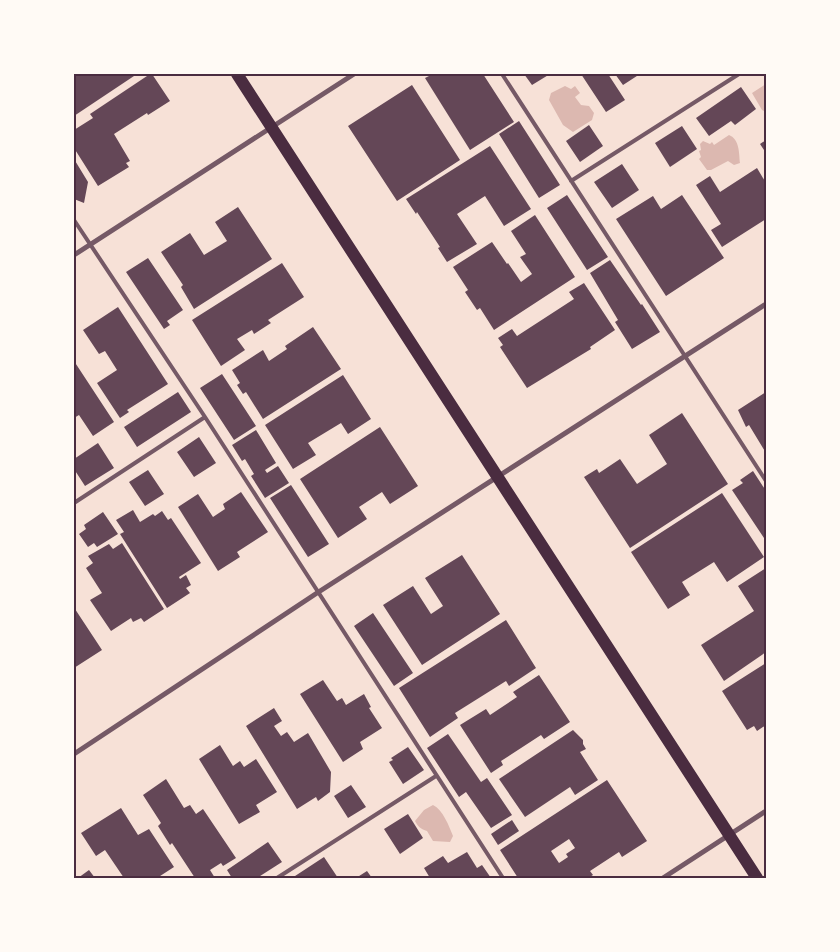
<svg xmlns="http://www.w3.org/2000/svg" width="840" height="952" font-family="Raleway,sans-serif">
  <style>
    .water { fill: #dcb8b0 }
    .building { fill: #644757; fill-rule: evenodd }
    .lines { fill: none; stroke-linecap: round; stroke-linejoin: round }
    .service { stroke: #755966; stroke-width: 4 }
    .minor { stroke: #755966; stroke-width: 5 }
    .primary { stroke: #4a2c40; stroke-width: 12 }
    .neatline { fill: none; stroke: #4a2c40; stroke-width: 2 }
  </style>
  <rect width="100%" height="100%" fill="#f7e1d7"/>
  <path class="water" d="M766,84V112L762,110L752,93Z
    M565,86L571,89L575,86L580,93L575,97L581,105L589,106L594,113L592,120L573,132L563,125L549,100L551,93Z
    M729,135C740,139 739,155 740,163L734,165L728,161L711,170H707L699,159L701,157L699,151L701,150L700,144L703,141L710,144L712,142L714,145Z
    M433,805C443,810 449,826 453,836L450,842L433,841L427,831C421,829 418,827 415,821L424,810Z"/>
  <path class="building" d="M74,74H137L74,116Z
    M150,74H152L170,101L148,115L147,113L114,134L130,161L126,163L129,167L98,186L74,148V130L93,118L90,114Z
    M433,74H483L514,122L470,150L425,78Z
    M524,74H550L532,85Z
    M581,74H608L625,100L606,112Z
    M615,74H640L623,85Z
    M412,85L460,160L397,201L348,126Z
    M741,87L756,109L735,125L731,121L709,136L696,118Z
    M519,121L560,185L539,198L499,134Z
    M589,125L603,146L580,162L566,141Z
    M682,126L697,149L670,167L655,143Z
    M766,140V153L760,144Z
    M490,146L531,209L504,226L485,196L457,214L477,244L447,262L438,248L440,247L417,212L416,214L406,199Z
    M74,159L88,182L84,203L74,199Z
    M622,164L639,190L612,208L594,182Z
    M757,168L766,183V219L722,247L711,230L721,224L696,185L710,176L720,192Z
    M567,195L608,257L587,270L547,208Z
    M682,195L724,258L666,296L616,219L653,196L661,209Z
    M238,207L272,259L194,309L181,287L183,285L161,252L190,233L204,255L227,241L215,222Z
    M535,215L575,277L494,330L480,308L477,310L465,292L468,290L453,267L492,242L507,264L508,263L521,282L532,274L520,257L526,254L511,231Z
    M148,258L183,310L167,321L170,325L164,329L126,272Z
    M610,260L641,305L642,304L660,332L632,349L615,322L618,320L590,273Z
    M282,263L304,297L268,320L271,323L254,334L252,330L237,339L245,350L221,366L192,320Z
    M584,283L615,330L590,347L591,349L527,388L500,347L503,345L498,338L512,329L517,336L574,299L569,292Z
    M118,307L168,384L127,410L129,412L120,418L97,383L117,370L105,351L99,354L83,330Z
    M313,327L341,369L263,419L246,392L243,394L237,385L240,383L232,370L263,350L269,361L287,349L285,346Z
    M74,361L114,422L93,436L79,415L74,418Z
    M222,374L256,426L234,440L200,388Z
    M343,375L371,419L348,434L341,423L308,443L316,455L293,469L265,425Z
    M178,392L191,412L137,447L124,427Z
    M766,392V453L749,425L746,427L738,410Z
    M682,413L728,484L630,548L584,477L597,469L599,473L620,459L637,484L667,464L649,435Z
    M380,427L418,486L390,504L382,492L359,507L367,519L338,538L300,479Z
    M256,430L276,463L265,470L267,473L278,466L289,483L265,498L251,476L254,474L245,459L242,461L232,445Z
    M199,437L216,463L194,477L177,452Z
    M98,443L114,468L85,486L74,469V459Z
    M148,470L164,494L145,506L129,482Z
    M753,471L766,491V541L732,490L743,483L740,480Z
    M291,485L329,544L308,557L270,498Z
    M241,492L268,532L237,552L240,557L218,571L178,507L198,494L213,517L225,509L223,504Z
    M722,493L764,557L727,582L714,562L682,582L690,595L668,609L631,552Z
    M133,510L140,522L153,514L155,516L162,511L168,520L171,518L201,563L179,577L180,579L186,575L191,585L186,588L190,593L167,608L120,534L124,532L116,520Z
    M103,512L118,534L97,547L94,543L88,547L79,534L86,529L84,525Z
    M122,543L164,609L144,622L141,618L133,622L131,618L111,631L90,600L102,593L86,568L93,563L88,556L109,544L113,549Z
    M462,555L500,614L422,665L383,605L413,586L431,614L443,606L425,578Z
    M766,568V652L724,681L701,645L754,611L738,586Z
    M74,609H75L102,650L74,668Z
    M373,613L413,673L394,686L354,626Z
    M506,620L536,668L509,686L506,681L455,713L458,718L430,737L399,688Z
    M766,663V725L757,731L754,726L747,730L722,691Z
    M539,675L570,722L544,739L541,735L501,761L503,765L491,773L460,725L486,709L490,715L517,697L513,692Z
    M323,680L337,701L342,698L346,705L364,694L371,707L369,708L382,728L360,742L363,749L343,762L300,694Z
    M274,708L282,721L274,726L281,736L287,732L294,742L308,733L331,772L330,792L318,801L316,797L297,809L246,726Z
    M573,730L583,740V744L586,749L580,752L598,780L575,795L570,787L525,817L499,779Z
    M448,734L481,782L487,778L512,815L491,828L466,792L459,797L427,748Z
    M220,745L233,766L240,761L244,767L256,759L277,792L256,805L260,812L239,824L199,759Z
    M408,747L424,770L403,784L389,762L393,760L391,758Z
    M166,779L184,808L190,805L196,814L203,809L236,858L223,866L221,863L210,870L215,878H195L172,843L170,845L158,826L161,823L143,795Z
    M607,780L647,841L622,857L619,852L590,871L593,875L588,878H518L500,850ZM569,839L575,848L566,854L568,857L559,863L551,851Z
    M351,785L366,807L348,818L334,796Z
    M121,808L138,835L149,829L174,867L157,878H124L105,850L96,856L81,833Z
    M408,814L423,838L400,854L384,829Z
    M512,820L519,831L498,845L491,834Z
    M268,842L282,862L257,878H232L227,870Z
    M467,852L477,868L482,865L491,878H430L424,868L443,856L448,863Z
    M324,857L338,878H292Z
    M89,870L95,878H78Z
    M367,871L372,878H356Z"/>
  <g class="lines">
    <path class="service" d="M502,74L766,481
      M571,181L739,74
      M74,220L205,417L503,878
      M74,503L205,417
      M277,878L436,776"/>
    <path class="minor" d="M74,255L354,74
      M74,754L317,593L766,304
      M663,878L766,811"/>
    <path class="primary" d="M237,74L757,878"/>
  </g>
  <rect width="840" height="952" fill="none" stroke="#fffaf5" stroke-width="150"/>
  <rect x="75" y="75" width="690" height="802" class="neatline"/>
</svg>
